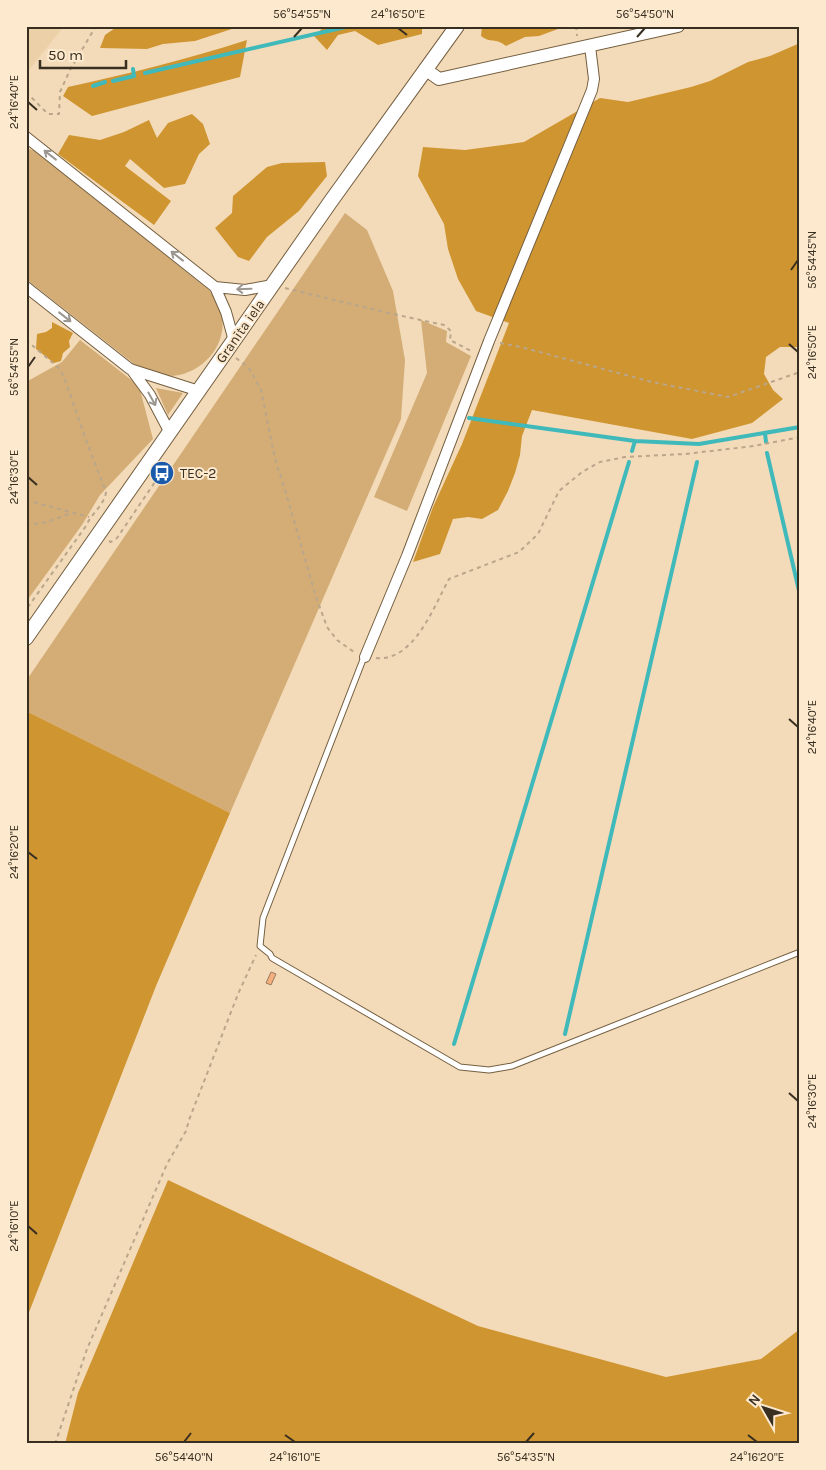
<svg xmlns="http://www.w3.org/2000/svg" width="826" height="1470" font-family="Karla,sans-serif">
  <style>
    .built { fill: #ecd1a8 }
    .green { fill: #d3ad75 }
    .forest { fill: #cf9531 }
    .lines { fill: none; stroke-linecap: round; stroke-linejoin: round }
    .stream { stroke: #40b9ba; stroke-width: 4 }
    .building { fill: #f5af7d; stroke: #9a7963 }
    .service-casing { stroke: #745f40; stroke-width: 7 }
    .minor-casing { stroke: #745f40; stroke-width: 12 }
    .tertiary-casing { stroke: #745f40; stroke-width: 14 }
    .secondary-casing { stroke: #745f40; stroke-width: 16 }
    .path { stroke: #baa68b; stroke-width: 2; stroke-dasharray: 4 4; stroke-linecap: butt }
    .service { stroke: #fff; stroke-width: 5 }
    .minor { stroke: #fff; stroke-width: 10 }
    .tertiary { stroke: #fff; stroke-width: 12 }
    .secondary { stroke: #fff; stroke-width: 14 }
    .oneway { stroke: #9c9790 }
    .ticks { fill: none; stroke: #382f21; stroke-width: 2 }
    .labels { text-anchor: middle; stroke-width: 4; stroke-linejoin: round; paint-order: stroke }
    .street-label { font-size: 14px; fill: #382f21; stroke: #fde9ce }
    .poi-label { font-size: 14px; fill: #382f21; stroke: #fde9ce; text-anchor: start }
    .neatline { fill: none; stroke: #382f21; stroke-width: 2 }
    .ticks-label { font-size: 12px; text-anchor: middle; fill: #382f21 }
  </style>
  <rect width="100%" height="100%" fill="#f3dbb9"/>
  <path class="built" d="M26,26H64L26,74Z"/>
  <path class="green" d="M26,148L35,151L209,290C215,298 221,307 222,317C227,348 199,376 169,376C156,376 144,370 133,363L26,279Z
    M345,213L367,230L393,291L405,360L401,419L230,813L26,711V681Z
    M421,320L447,331L446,342L471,356L407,511L374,497L427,373Z
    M80,340L139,386L153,439L100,495L82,525L26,602V382L62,362Z
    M156,388L183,393L168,415Z"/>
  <path class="forest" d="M118,26H241L195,41L163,44L147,49L100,48L105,35Z
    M325,26H422V34L378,45L355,31L338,35L327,50L314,36Z
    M482,26H561L558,29L539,36L525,37L506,46C495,37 491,44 481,36Z
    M247,40L240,77L92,116L63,96L68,87C128,74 188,59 247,40Z
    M800,43V347H780L766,357L764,374L773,390L783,399L752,423L692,439L532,410L522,436L520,455L515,473L508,491L498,510L482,519L468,517L453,519L440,554L413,562L433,507L462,444L509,323L476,311L458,279L448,249L444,224L418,176L423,147L465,150L524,142L600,98L628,102L691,87L710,81L748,62L770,56Z
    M192,114L203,124L210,144L199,154L185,184L164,188L130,159L125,166L171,201L154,225L58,154L69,135L100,140L124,132L149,120L157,138L168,123Z
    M325,162L327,176L299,211L267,237L249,261L238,257L215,228L232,213L233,196L267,167L282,163Z
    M52,322L73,333L69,341L70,347L63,353L61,361L54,363L36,349L37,334L46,332L52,328Z
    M26,711L230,813L156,986L26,1320Z
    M168,1180L478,1326L666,1377L761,1359L800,1329V1444H65L78,1393Z"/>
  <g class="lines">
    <path class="stream" d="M145,73L350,26
      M113,81L134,76L133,69
      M93,86L105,82
      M469,418L635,441L699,444L800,427
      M765,433L766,442
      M632,451L635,441
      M767,453L800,595
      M565,1034L697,462
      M454,1044L629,462"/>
  </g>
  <path class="building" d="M271,972L276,974L271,985L266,983Z"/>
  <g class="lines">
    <g class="service-casing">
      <path id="service" d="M364,657L263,918L260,946L270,954L272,958L460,1067L489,1070L512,1066L800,952"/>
    </g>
    <g class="minor-casing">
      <path id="minor" d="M26,137L215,287L226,312L234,341
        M26,287L130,369L199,391
        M215,287L245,290L273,285
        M131,369L150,395L170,433
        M365,657L407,556L489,341L592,90L594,79L590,46"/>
    </g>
    <g class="tertiary-casing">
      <path id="tertiary" d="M425,69L439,79L678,26"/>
    </g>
    <g class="secondary-casing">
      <path id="secondary" d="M26,638L331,201L457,26"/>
    </g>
    <path class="path" d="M576,26L577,36
      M26,92L48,114H59L60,92L70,70L96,26
      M285,288C338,301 391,314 444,325L451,331L450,340L473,352
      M26,340L60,369L67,385L86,440L106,492C105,504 91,514 86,526L28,607L26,606
      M500,343L521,347L652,382L728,397L800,372
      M236,358L249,368L261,390L275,459L287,496L315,594L327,627L337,640L354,652
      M26,500L89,517
      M26,525L47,522L72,513
      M109,541L111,542L117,538L157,479
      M376,658C414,662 434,606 449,579L519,552L538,534L559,491L582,472L600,462L625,457L685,454L754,446L800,437
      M55,1444L87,1349L167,1164L186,1131L189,1120L238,994L256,955"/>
    <use href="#service" class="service"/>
    <use href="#minor" class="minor"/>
    <use href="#tertiary" class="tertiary"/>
    <use href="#secondary" class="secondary"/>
  </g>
  <defs><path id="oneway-shaft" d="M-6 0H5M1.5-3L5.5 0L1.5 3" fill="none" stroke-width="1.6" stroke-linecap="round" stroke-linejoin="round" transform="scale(1.25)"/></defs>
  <g class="oneway">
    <use href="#oneway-shaft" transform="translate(50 155) rotate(-142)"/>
    <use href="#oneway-shaft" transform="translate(177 256) rotate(-142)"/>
    <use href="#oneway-shaft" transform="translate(244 289) rotate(178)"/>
    <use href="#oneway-shaft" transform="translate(65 317) rotate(38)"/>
    <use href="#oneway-shaft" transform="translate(152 399) rotate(61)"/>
  </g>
  <path class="ticks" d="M398,28L407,35M294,37L302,28M637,37L645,28M28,102L37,110M791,270L798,260M789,344L798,352M28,367L35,357M28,477L37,485M789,719L798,727M28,852L37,859M789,1093L798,1101M28,1226L37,1234M285,1435L295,1442M748,1435L757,1442M184,1442L191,1433M526,1442L534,1433"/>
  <defs>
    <g id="bus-disc" transform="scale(1.25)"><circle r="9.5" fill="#1a5aab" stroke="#fde9ce"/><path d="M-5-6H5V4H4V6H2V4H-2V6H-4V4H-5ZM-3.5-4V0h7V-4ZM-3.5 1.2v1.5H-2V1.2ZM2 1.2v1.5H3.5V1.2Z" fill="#fff"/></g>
  </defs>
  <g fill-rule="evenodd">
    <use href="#bus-disc" x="162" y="473"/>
  </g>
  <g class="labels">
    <g class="street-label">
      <text transform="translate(240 331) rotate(-55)" y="5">Granīta iela</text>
    </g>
    <g class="poi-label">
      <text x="180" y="478">TEC-2</text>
    </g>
  </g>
  <rect width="826" height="1470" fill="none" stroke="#fde9ce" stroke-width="55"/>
  <g transform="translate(764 1408) rotate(309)" stroke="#fde9ce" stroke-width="4" paint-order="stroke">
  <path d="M0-4L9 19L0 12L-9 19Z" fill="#382f21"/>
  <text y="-8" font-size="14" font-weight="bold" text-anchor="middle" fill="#382f21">N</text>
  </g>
  <path d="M40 60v8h86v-8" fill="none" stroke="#382f21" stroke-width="2.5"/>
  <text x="48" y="60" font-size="15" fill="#382f21" stroke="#fde9ce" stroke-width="4" paint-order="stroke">50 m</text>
  <rect x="28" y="28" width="770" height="1414" class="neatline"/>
  <g class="ticks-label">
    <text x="302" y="18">56°54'55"N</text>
    <text x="398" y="18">24°16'50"E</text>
    <text x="645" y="18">56°54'50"N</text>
    <text transform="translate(14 102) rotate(-90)" y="4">24°16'40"E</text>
    <text transform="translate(812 260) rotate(-90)" y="4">56°54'45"N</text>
    <text transform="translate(812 352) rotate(-90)" y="4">24°16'50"E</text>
    <text transform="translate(14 367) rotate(-90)" y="4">56°54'55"N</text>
    <text transform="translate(14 477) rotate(-90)" y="4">24°16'30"E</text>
    <text transform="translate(812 727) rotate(-90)" y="4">24°16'40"E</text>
    <text transform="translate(14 852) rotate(-90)" y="4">24°16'20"E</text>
    <text transform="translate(812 1101) rotate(-90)" y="4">24°16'30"E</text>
    <text transform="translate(14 1226) rotate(-90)" y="4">24°16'10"E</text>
    <text x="184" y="1461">56°54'40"N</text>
    <text x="295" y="1461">24°16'10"E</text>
    <text x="526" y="1461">56°54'35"N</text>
    <text x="757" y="1461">24°16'20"E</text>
  </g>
</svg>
